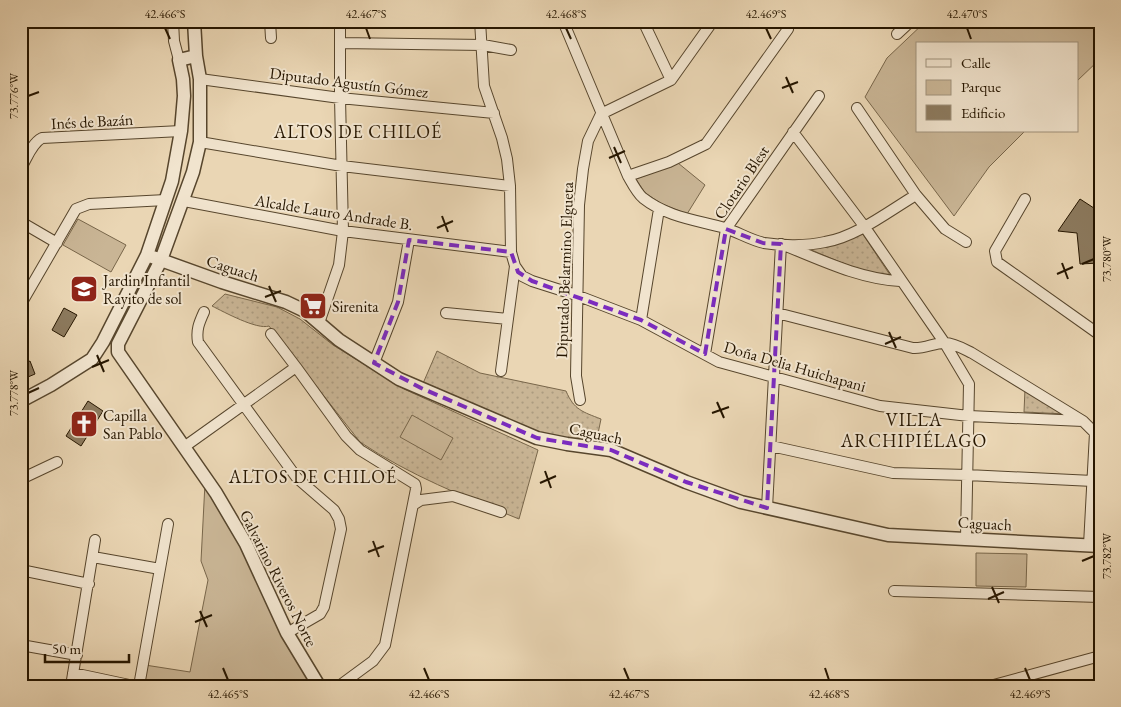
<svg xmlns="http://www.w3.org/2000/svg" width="1121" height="707" font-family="'EB Garamond',serif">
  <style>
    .grass { fill: url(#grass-dots); stroke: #78664a }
    .green { fill: #c9b595; stroke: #78664a }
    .building { fill: #8c7a5e; stroke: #261600 }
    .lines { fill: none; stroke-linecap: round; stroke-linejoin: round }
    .minor-casing { stroke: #57462d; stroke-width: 12 }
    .tertiary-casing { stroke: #57462d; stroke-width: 15 }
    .minor { stroke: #f1e4ce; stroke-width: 10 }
    .tertiary { stroke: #f1e4ce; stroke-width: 12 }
    .marked { fill: none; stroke: #7b2cbf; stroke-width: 4; stroke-dasharray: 10 6; stroke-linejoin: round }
    .ticks { fill: none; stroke: #261600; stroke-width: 2 }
    .labels { text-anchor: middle; stroke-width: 4; stroke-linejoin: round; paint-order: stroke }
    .street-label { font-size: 16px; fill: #261600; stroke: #f1e4ce }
    .poi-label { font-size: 16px; fill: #261600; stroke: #f1e4ce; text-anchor: start }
    .neighbourhood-label { font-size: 18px; letter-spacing: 1px; fill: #261600; stroke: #f1e4ce }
    .neatline { fill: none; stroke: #261600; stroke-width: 2 }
    .ticks-label { font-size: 12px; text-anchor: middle; fill: #261600 }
  </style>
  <defs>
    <pattern id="grass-dots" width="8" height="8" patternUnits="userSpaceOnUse" patternTransform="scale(1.25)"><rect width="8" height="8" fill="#c9b595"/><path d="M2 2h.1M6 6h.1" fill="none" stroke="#ac9b7f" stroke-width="1.8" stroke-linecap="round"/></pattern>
  </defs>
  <rect width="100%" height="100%" fill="#ead6b4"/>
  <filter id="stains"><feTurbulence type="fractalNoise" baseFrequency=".004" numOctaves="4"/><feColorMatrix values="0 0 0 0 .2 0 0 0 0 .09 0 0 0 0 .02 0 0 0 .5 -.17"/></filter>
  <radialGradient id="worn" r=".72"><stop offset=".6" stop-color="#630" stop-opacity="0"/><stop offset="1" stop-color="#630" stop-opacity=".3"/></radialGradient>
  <path class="grass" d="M862,233L890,275C863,274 834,259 809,249C831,247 843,243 862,233Z
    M225,294L277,307L300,319L333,345L404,389L538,450L519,519C465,497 409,475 360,442L269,326C257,330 224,312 212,306Z
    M437,351L480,373L566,391C574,410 583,412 601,419L595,448L567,444L421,388Z
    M1025,389L1066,414L1024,412Z"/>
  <path class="green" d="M926,21H1100V59L1077,81V44H917V131H1025L989,167L954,216L865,97L887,58Z
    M678,163L705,185L687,214L662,204L645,193L636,179Z
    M78,219L126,245L111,272L63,245Z
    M412,415L453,438L441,460L400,437Z
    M205,483L243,543L313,686H142L145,665L190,672L208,580L201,561Z
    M976,553L1027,554L1026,587L976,586Z"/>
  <path class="building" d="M1080,199L1100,212V263L1080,264L1077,233L1058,231Z
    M64,308L77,315L64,337L52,330Z
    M30,361L35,374L21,380V365Z
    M88,401L103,411L81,446L66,436Z"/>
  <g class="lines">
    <g class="minor-casing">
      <path id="minor" d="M173,21L174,41L179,60
        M270,21L271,38
        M480,21L484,86L502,138L507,159L510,186L511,252L515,266L522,276L532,281L576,295L641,320L719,362L880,406L969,416L1083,421
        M563,21L628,176C632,183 637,193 643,198C667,217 696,220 725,228C738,232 750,240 764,243C783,246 807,246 825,242C856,237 889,211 916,195
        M643,21L671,80
        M897,34L911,21
        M340,43L483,45L511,50
        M200,79L340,98L494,113
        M857,108L916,195L945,229L966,242
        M793,132L864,226L944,342L969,384L966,538
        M200,142L342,166L510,186
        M21,168C27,158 32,143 42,138L181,131
        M628,176L669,162L706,144L788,29L783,21
        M1025,199L995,251L997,262L1100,335
        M184,201L343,231L511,252
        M21,222L57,243
        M21,304L76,209L89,204L166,200
        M204,312C199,323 196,330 198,342L297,478L334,510L339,519L341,529L324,607L320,614L287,633
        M446,313L508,319
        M777,313L913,348C925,349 936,342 945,343C954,343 964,349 972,353L1083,421L1095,433L1089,545
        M641,320L659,209
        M319,323L339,265L343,231L340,98V21
        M271,334L296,367
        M705,354L726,229L819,96
        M374,363L398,302L409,240
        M501,371L515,266
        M580,400L576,376L579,205L583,169L588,141L601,114L671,80L713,21
        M771,446L893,473L967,475L1093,481
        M184,447L296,367L346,436L360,450L415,484L416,489L385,645L373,661L339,686
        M21,479L57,462
        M413,505L421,500L453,496L501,512
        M767,508L781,244C819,259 859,279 900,281
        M93,557L160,569
        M21,570L89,584
        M894,591L1100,597
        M21,645L77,655
        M73,673L134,686
        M71,686L95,540
        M139,686L168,524
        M990,686L1100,656"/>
    </g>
    <g class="tertiary-casing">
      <path id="tertiary" d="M194,21L196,56L200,79V142L193,172L161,260L118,344V352L216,493L246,544L287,633L319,686
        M147,255L222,282L286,302L305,311L339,340L399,379L537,438L567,444L611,450L686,482L741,502L888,535L1100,546
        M21,401L51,385L92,359L103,342L147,255L172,181L181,131L184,96L183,79L179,60L196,56"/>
    </g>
    <use href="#minor" class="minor"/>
    <use href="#tertiary" class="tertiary"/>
  </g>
  <path class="marked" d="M726,229L763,243L781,244L767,508L686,482L611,450L537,438L421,388L374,363L398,302L409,240L511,252L518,272L532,281L641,320L705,354Z"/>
  <path class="ticks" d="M165,28L170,39M366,28L370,39M566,28L571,39M766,28L771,39M967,28L971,39M786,77L793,93M782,88L798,82M28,96L39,92M614,147L621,163M609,158L625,151M442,216L448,232M437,228L453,221M1062,263L1068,279M1082,264L1094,259M1057,274L1073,267M269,286L276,302M265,297L281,291M889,332L896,348M885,344L901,337M97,355L104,372M92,367L109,360M28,393L39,388M717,402L724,418M712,413L729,407M545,471L551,488M540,483L556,476M373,541L379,557M368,552L384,546M1082,561L1094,556M992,587L999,603M988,599L1004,592M200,611L207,627M195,622L212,615M223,668L228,680M424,668L429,680M624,668L629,680M825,668L829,680M1025,668L1030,680"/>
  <defs>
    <g id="school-square" transform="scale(1.4375)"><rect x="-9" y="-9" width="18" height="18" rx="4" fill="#8f2418" stroke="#f1e4ce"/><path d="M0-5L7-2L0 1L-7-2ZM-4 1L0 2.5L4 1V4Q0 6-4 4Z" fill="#fff"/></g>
    <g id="supermarket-square" transform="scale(1.4375)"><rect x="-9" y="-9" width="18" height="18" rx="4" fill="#8f2418" stroke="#f1e4ce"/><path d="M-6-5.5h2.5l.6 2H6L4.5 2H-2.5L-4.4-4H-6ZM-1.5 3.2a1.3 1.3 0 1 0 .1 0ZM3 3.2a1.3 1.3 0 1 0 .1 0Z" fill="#fff"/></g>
    <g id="church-square" transform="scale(1.4375)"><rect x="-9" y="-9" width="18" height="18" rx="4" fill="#8f2418" stroke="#f1e4ce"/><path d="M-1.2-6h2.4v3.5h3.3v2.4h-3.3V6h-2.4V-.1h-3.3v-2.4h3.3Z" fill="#fff"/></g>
  </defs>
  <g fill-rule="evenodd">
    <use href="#school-square" x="84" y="289"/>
    <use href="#supermarket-square" x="313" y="306"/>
    <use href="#church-square" x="84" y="424"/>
  </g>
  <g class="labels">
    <g class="street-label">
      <text transform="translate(349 82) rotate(7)" y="6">Diputado Agustín Gómez</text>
      <text transform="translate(92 121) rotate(-3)" y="6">Inés de Bazán</text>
      <text transform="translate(741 182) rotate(-56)" y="6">Clotario Blest</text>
      <text transform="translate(334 212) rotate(9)" y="6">Alcalde Lauro Andrade B.</text>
      <text transform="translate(233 268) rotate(18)" y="6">Caguach</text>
      <text transform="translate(564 270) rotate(-88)" y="6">Diputado Belarmino Elgueta</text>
      <text transform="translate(795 366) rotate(16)" y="6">Doña Delia Huichapani</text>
      <text transform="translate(596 433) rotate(12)" y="6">Caguach</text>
      <text transform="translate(985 523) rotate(3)" y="6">Caguach</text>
      <text transform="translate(279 578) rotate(63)" y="6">Galvarino Riveros Norte</text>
    </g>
    <g class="poi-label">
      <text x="103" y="286">Jardin Infantil<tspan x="103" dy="18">Rayito de sol</tspan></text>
      <text x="332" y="312">Sirenita</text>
      <text x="103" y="421">Capilla<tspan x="103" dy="18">San Pablo</tspan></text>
    </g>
    <g class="neighbourhood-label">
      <text x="358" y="138">ALTOS DE CHILOÉ</text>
      <text x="914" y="426">VILLA<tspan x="914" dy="21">ARCHIPIÉLAGO</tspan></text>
      <text x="313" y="483">ALTOS DE CHILOÉ</text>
    </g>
  </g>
  <rect width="1121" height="707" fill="none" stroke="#ead6b4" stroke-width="55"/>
  <rect x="916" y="42" width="162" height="90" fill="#f1e4ce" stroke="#a0927c"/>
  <rect x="926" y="59" width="25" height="8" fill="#f1e4ce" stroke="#a0927c"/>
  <text x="961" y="68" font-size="15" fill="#261600">Calle</text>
  <rect x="926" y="80" width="25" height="15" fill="#c9b595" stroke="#a0927c"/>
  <text x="961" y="92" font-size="15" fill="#261600">Parque</text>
  <rect x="926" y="105" width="25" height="15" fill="#8c7a5e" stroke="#a0927c"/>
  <text x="961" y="118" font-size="15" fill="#261600">Edificio</text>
  <path d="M45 654v8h84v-8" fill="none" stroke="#261600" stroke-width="2.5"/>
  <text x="52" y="654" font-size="15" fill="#261600" stroke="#f1e4ce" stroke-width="4" paint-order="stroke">50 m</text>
  <rect x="28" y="28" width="1066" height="652" class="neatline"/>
  <g class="ticks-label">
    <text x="165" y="18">42.466°S</text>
    <text x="366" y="18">42.467°S</text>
    <text x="566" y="18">42.468°S</text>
    <text x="766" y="18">42.469°S</text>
    <text x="967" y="18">42.470°S</text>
    <text transform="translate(14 96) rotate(-90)" y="4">73.776°W</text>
    <text transform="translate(1107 259) rotate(-90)" y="4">73.780°W</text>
    <text transform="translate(14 393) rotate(-90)" y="4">73.778°W</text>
    <text transform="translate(1107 556) rotate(-90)" y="4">73.782°W</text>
    <text x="228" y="698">42.465°S</text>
    <text x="429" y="698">42.466°S</text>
    <text x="629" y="698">42.467°S</text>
    <text x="829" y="698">42.468°S</text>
    <text x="1030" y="698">42.469°S</text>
  </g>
  <rect width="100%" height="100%" filter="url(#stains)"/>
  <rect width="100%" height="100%" fill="url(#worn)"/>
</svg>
